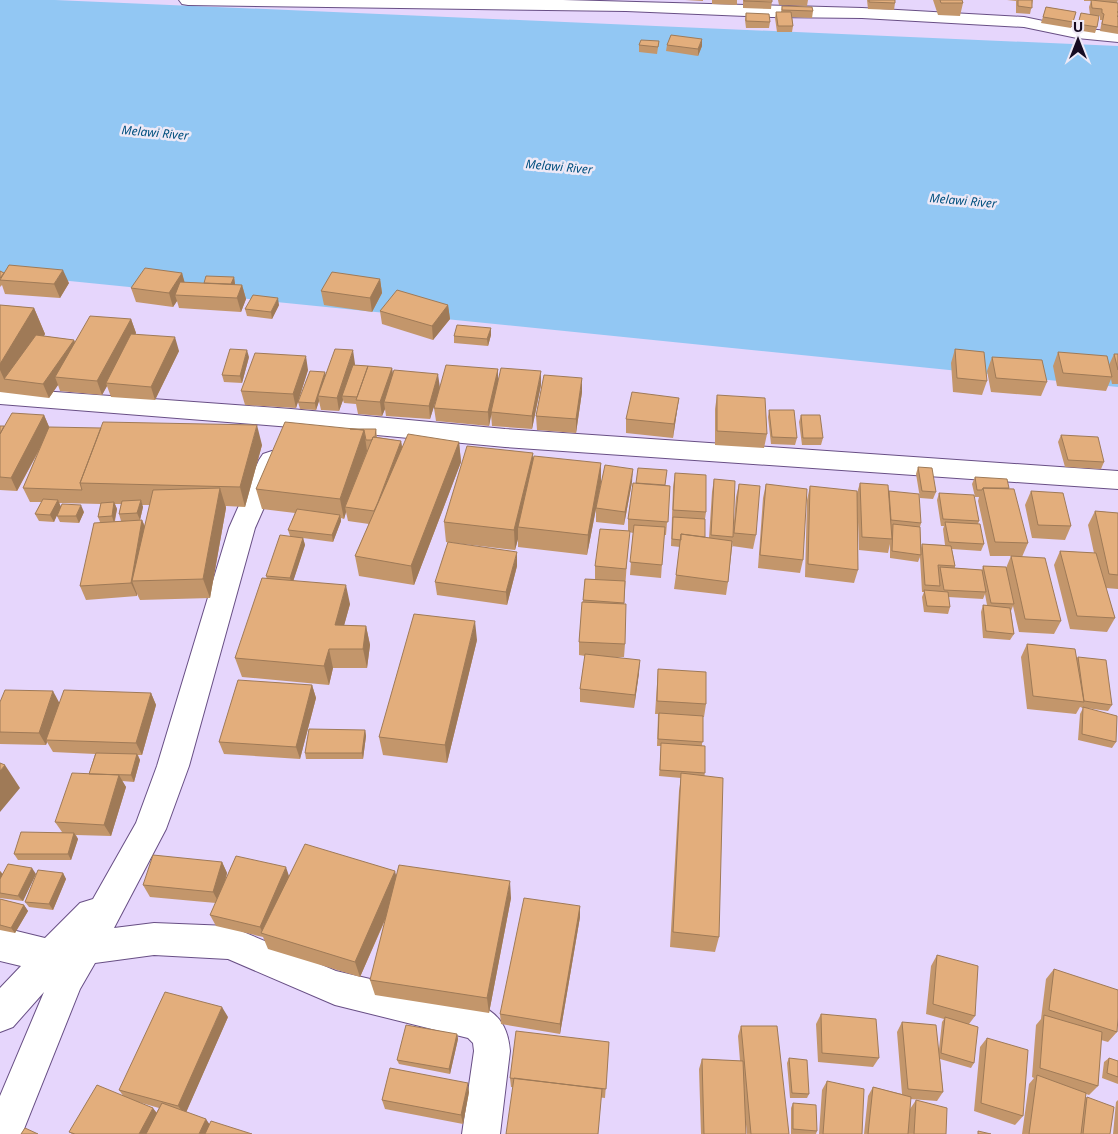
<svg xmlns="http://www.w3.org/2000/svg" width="1118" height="1134" font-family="'Noto Sans',sans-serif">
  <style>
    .water { fill: #92c7f3 }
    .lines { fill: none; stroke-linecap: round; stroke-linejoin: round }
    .minor-casing { stroke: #684f85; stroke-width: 2 }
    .minor { fill: #fff; fill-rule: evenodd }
    .wall { fill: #c3966b; fill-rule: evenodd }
    .shaded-wall { fill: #9f7a57 }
    .building { fill: #e3ae7c; stroke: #9f7a57 }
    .labels { text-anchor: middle; stroke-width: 5; stroke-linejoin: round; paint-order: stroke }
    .far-water-label { font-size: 12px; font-style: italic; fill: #014f7e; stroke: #eee9f6 }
  </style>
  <rect width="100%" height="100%" fill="#e6d6fc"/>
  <path class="water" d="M0,0H55L1118,46V387L0,274Z"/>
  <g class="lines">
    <g class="minor-casing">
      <path id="minor" d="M179,0H563L862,8L1024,17L1077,28L1118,32V42L1077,38L1024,27L862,18L772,17L626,11L188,5L182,4Z
        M0,388L291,409L505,429L1118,471V489L505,447L291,427L0,404Z
        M272,451L281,454L285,460L255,528L189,766L166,829L114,928L154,923L229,926L336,971L477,1004C499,1013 508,1027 510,1051L500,1134H462L474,1051L473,1043L468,1038L335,1005L228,959L154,955L95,963L80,989L22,1134H0V1096L44,992L13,1027L0,1032V988L21,966L0,961V927L45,938L80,903L93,899L136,823L157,766L229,528L259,460L263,454Z"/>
    </g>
    <use href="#minor" class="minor"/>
  </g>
  <path class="wall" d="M685,0H703V1Z
    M712,0H737V5L712,4Z
    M743,0H772L771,9L743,8Z
    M778,0H808L807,6L779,5Z
    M867,0H895V3L894,10L868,9Z
    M933,0H962L963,3L960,16L938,15Z
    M1007,0H1033L1030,14L1016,13V1Z
    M1084,0H1118L1117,3H1118V34L1100,31L1102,20H1100V16L1090,15L1089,7L1091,1H1084Z
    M782,6L813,11L812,18L792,17L793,26L792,32H777L775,18L776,12H781Z
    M1046,7L1076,12L1071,28L1041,23Z
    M746,13L770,22L769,28H746L745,20Z
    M1081,13L1097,27L1095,33L1076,30Z
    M659,41L657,54L639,52V45Z
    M667,45L702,46L698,56L666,51Z
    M0,271L4,273L69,283L60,298L5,294L2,285L0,287Z
    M182,273L184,282L204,283L234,277L235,285H242L246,299L241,312L179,308L177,301L173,307L136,302L131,288Z
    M380,279L382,293L372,312L324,305L321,291Z
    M0,305L34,308L45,334L44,336L74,340L75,342L131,319L136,333L135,335L179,351L155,400L111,397L107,386L102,395L60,391L58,385L49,398L0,392Z
    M279,305L272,319L247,316L245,309Z
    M448,305L450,319L433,340L382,324L380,311Z
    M491,328V335L488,346L454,343V336Z
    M955,349L987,381L982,395L953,392L951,363Z
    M1058,352L1109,365L1114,354H1118V384H1112L1111,379L1106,391L1057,386L1053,366Z
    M249,357L242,383L224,382L222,375Z
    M992,357L1047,382L1041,396L991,392L987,371Z
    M355,364V365L392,368L393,375L440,387L498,369V382L541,385L532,429L492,426L491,414L489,426L436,421L434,408L438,392L430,419L386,416L385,409L382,416L358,414L356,404L344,403L343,400L339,411L321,410L319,401L316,410L300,409L298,402L326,374Z
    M308,370L296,408L245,405L241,391Z
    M582,392L576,433L537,430L536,416Z
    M717,395L767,434L764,448L715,445V409Z
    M679,398L677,411L673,438L626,433V419Z
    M769,410L797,438L795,445L771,444L768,417Z
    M44,415L49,427L262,445L245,507L226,506V508L210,598L140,600L137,594V596L86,600L80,586L100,522L98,517L101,504L59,503L61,507L84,512L79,523L60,522L57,516V514L54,522L39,521L35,514L42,502H30L23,488L40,449L17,491L0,490V426H4ZM115,504H121L119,514L121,521H115L117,509ZM142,505H150L145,526L142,520H140L143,507Z
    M801,415L823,438L821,445H802L799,422Z
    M350,429H376L377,437L401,441L402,447L459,442L461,462L414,585L359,576L355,556L369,524L348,521L346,512L344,519L341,518V521L333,542L303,538L305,545L293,581L350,604L344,625L366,626L370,645L367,668H333L329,685L242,677L235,658L267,579L266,576L290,536L288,530L295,513L262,509L256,489Z
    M1061,435L1104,462L1101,469L1065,467L1058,442Z
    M534,459L601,463V483L587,555L518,547V539L515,550L446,542L444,522Z
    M918,467L936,492L933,499L920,498L916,474Z
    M675,473L706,512L705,519V537L709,538L712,492L714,479L733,533L736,497L739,484L756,535L753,549L732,546L733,540L728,582L726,595L674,589L680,547L671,546L673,487Z
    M975,477L1009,488L1028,543L1022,557L1061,621L1054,634L1019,632L1013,606L1011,611L1014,634L1010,640L983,638L981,612L983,605H987L985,594L983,599L948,597L950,607L948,614L924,612L922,597L924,592H922L920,557L918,562L890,558V544L888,553L859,550L858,522V570L854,583L805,577L807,500L810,486L857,493L860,483L889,491L921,523L920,527L921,548L922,544L945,545L943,529L944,526H941L937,500L939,493L979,521L978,524L984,544L981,551L952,549L955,566V568L982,570L983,566L1006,568L1011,556H990L978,501L979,497H975L972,484Z
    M632,482L624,525L596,522V508Z
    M766,484L803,560L800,573L758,568L763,498Z
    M665,485L670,486L666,535H664L661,578L630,575L633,533L629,532L624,604L625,644L624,657H606L639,673L634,708L580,702V689L585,656L579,655V642L585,579H595V566L628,531V519Z
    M1031,491L1071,526L1065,540L1032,538L1025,505Z
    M1095,511L1118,513V589L1106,588L1115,618L1107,632L1070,629L1054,565L1060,551L1094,553L1088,525Z
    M517,566L507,605L437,595L435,582Z
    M477,640L447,763L383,755L379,737Z
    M1027,644L1077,658L1078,657L1112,705L1108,711L1086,708L1116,742L1112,748L1078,740L1080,714L1083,708L1080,707L1076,714L1027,709L1021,657Z
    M658,669L706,704L704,717H703L702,745L719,937L715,952L670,947L679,791L681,778L659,776L661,746H657L658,714H655Z
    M312,685L316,698L300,759L224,754L219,742Z
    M151,693L156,705L142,755H138L140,760L134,782L122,781L126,787L111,836L76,835L78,839L71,860H18L14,854L62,832L55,822L89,774L95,754L53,752L47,742L46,745L0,744V702H59Z
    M365,730L366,736L363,759H306L305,753Z
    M222,862L227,873L225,883L289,877H396L511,898L489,1013L375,995L370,980L387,916L360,977L268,949L263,937L216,926L210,915L216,903L150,897L143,885Z
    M0,871L3,874H36L23,901L0,898Z
    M63,873L66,879L53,910L29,907L25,902Z
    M0,899L24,905L28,911L15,933L0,930Z
    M580,906V917L560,1034L501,1024L500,1014Z
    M937,955L975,1016L969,1024L974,1063L971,1068L940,1059L943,1092L937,1101L910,1099V1109L916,1100L946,1134H864L868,1096L873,1087L902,1094L897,1032L902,1022L939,1049L942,1022L944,1019L926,1014L931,966Z
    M1054,969L1117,1032L1108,1042L1101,1040L1098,1086L1089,1095L1086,1094L1085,1099L1087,1097L1110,1134H1022L1029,1084L1034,1078L1032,1077L1036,1025L1041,1019L1046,979Z
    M821,1014L879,1058L873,1067L818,1062L816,1024Z
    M228,1017L186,1112L210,1124L252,1134H72L69,1132L124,1097L119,1090ZM138,1102L159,1108L156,1113Z
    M741,1026L789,1134H747L745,1115L746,1134H701L699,1069L702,1059L740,1061L738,1036Z
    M457,1034L458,1039L450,1074L399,1064L397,1060Z
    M987,1038L1023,1116L1015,1125L974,1111L980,1047Z
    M609,1042L605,1098L511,1087L510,1078Z
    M789,1058L809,1094L807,1098H790L787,1063Z
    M1109,1058L1118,1061V1084L1102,1078L1104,1062Z
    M827,1081L862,1134H819L822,1090Z
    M469,1092L463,1124L385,1109L382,1100Z
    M1118,1100V1134H1113L1116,1102Z
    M793,1103L817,1131L816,1134H791V1108Z"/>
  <path class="shaded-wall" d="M702,39V46L698,56V49Z
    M63,270L69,283L60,298L54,284Z
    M182,273L186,287L175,295L177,301L173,307L169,293Z
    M234,277L235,284L231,296L229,289Z
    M380,279L382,293L372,312L370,298Z
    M242,285L246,299L241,312L237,298Z
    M278,298L279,305L272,319L271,312Z
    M448,305L450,319L433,340L432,326Z
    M34,308L45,334L17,381L4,379L0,370V364Z
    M131,319L136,333L109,383H106L107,386L102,395L97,381Z
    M491,328V335L488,346L487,339Z
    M175,337L179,351L155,400L151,387Z
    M74,340L79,354L55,377L58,385L49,398L43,384Z
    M247,350L249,357L242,383L240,376Z
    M353,350L355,364L345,396H342L343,400L339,411L337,398Z
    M306,356L308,370L296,408L293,394Z
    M392,368L394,382L384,402L385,409L382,416L380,402Z
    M498,369V383L489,426L488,412Z
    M541,371V385L532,429V416Z
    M325,372L327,379L318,396L319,401L316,410L315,403Z
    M438,374L440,388L430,419L429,406Z
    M582,378V392L576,433V419Z
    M679,398L677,411L673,438L674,424Z
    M44,415L50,429L17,491L11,478Z
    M257,425L262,445L245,507L240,487Z
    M364,430L367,451L345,507L346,512L344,519L340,499Z
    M401,441L403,454L375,511Z
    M459,442L461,462L414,585L411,566Z
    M533,453L534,473L518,527V539L515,550L514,530Z
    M601,463V483L587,555L588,535Z
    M633,469L632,482L624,525L625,512Z
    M220,488L226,508L210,598L203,579Z
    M58,500L61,507L54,522L50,515Z
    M141,500L143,507L140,520L137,513Z
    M114,502L117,509L114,523L112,516Z
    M81,505L84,512L79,523L76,516Z
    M340,515L341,521L333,542L332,535Z
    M142,520L147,533L132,581L137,594V596L131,583Z
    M303,538L305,545L292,585L290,578Z
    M517,552V566L507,605L506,592Z
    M346,585L350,604L339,644L335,625Z
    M475,621L477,640L447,763L445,745Z
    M366,626L370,645L367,668L363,649Z
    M329,649L333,668L329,685L324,666Z
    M640,660L639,673L634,708L635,695Z
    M312,685L316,698L300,759L296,747Z
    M53,691L60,704L46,740L47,742L46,745L39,733Z
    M151,693L156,705L142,755L136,743Z
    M365,730L366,736L363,759L362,753Z
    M137,754L140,760L134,782L131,775Z
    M5,765L20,788L0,812V771Z
    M119,775L126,787L111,836L104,825Z
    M74,833L78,839L71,860L68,854Z
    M222,862L227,873L219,903L213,892Z
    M286,867L290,879L263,933L260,927Z
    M32,868L36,874L23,901L18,896Z
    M0,871L3,875L0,880Z
    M395,871L399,887L360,977L355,962Z
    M63,873L66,879L53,910L49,904Z
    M510,881L511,898L489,1013L487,998Z
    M24,905L28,911L15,933L11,928Z
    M580,906V917L560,1034V1024Z
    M222,1007L228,1017L185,1115L178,1106Z
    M457,1034L458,1039L450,1074L449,1069Z
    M468,1083L469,1092L463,1124L461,1115Z
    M153,1108L160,1117L151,1134H139Z
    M206,1119L212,1128L209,1134H199Z"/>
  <path class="building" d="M744,0H772V2L744,1Z
    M869,0H895V3L869,2Z
    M940,0H962L963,3H941Z
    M1018,0H1032V8L1018,6Z
    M1091,0L1118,3V12H1117H1118V16H1117L1118,17V27L1102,24L1104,14L1102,13V9L1092,8Z
    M782,6L812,7L813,11L782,10Z
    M1046,7L1076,12L1073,22L1043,17Z
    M776,12H791L793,26H778Z
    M746,13L769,14L770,22L746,21Z
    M1081,13L1099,16L1097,27L1078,24Z
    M671,35L702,39L698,49L667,45Z
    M641,40L659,41L658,47L639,45Z
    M9,265L63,270L54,284L0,280Z
    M145,268L182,273L169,293L131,288Z
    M0,271L4,273L0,278Z
    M332,272L380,279L370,298L321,291Z
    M206,276L234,277L231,284L204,283Z
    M180,282L242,285L237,298L175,295Z
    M397,290L448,305L432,326L380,311Z
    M253,295L278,298L271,312L245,309Z
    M0,305L34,308L0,364Z
    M90,316L131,319L97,381L55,377Z
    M457,325L491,328L487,339L454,336Z
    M131,334L175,337L151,387L106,383Z
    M36,335L74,340L43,384L4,379Z
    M230,349L247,350L240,376L222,375Z
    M335,349L353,350L337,398L318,396Z
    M955,349L984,352L987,381L957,378Z
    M1058,352L1107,356L1112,377L1063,373Z
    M255,353L306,356L293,394L241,391Z
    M1114,354H1118V370Z
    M992,357L1042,360L1047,382L996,378Z
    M353,365L368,366L357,397L342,396Z
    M446,365L498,369L488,412L434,408Z
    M368,366L392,368L380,402L356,400Z
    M501,368L541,371L532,416L491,412Z
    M394,370L438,374L429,406L384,402Z
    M310,371L325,372L315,403L298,402Z
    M544,375L582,378L576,419L536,416Z
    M632,392L679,398L674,424L626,419Z
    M717,395L765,398L767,434L717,431Z
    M769,410H794L797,438L772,437Z
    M12,413L44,415L11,478L0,477V434Z
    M801,415H820L823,438H803Z
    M103,422L257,425L240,487L80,483Z
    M285,422L364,430L340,499L256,489Z
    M0,426H4L0,434Z
    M49,427L101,428L80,483L82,490L23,488Z
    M350,429H376L375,437H373L372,440H366L364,430Z
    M408,434L459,442L411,566L355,556Z
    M1061,435L1098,437L1104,462L1068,460Z
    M373,437L401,441L378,502L374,511L345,507Z
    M467,446L533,453L514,530L444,522Z
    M534,456L601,463L588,535L518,527Z
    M605,465L633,469L625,512L596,508Z
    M918,467L932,468L936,492L922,491Z
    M638,468L667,470L665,485L636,483Z
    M675,473L706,475V512L673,510Z
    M975,477L1007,479L1009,488H983L982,490H977Z
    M714,479L735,481L733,537L711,535Z
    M633,483L670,486L668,522L628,519Z
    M860,483L888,485L892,539L862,537Z
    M739,484L760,486L756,535L734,533Z
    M766,484L807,489L803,560L760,555Z
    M810,486L857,491L858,570L808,564Z
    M220,488L203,579L132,581L153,490Z
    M983,488L1014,489L1028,543L995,542Z
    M889,491L919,494L921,523L891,520Z
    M1031,491L1063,493L1071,526L1038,525Z
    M939,493L974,495L979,521L943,519Z
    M43,499L58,500L50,515L35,514Z
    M141,500L137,513L119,514L122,501Z
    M114,502L112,516L98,517L101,503Z
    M62,504L81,505L76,516H57Z
    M297,509L340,515L332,535L288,530Z
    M1095,511L1118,513V575L1109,574Z
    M673,517L705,519V537L681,534V540L672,539Z
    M142,520L131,583L80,586L94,523Z
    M945,522L980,524L984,544L949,542Z
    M893,524L920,527L921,555L892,551Z
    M634,525L665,527L662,565L630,562Z
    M600,529L630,531L626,569L595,566Z
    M681,534L732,541L728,582L676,575Z
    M280,535L303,538L290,578L266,576Z
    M448,542L517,552L506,592L435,582Z
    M922,544L951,546L955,566L938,565L940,586L925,585Z
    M1060,551L1096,553L1115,618L1077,616Z
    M1011,556L1045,558L1061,621L1025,619Z
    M983,566L1006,567L1014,604L991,603Z
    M940,567L982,570L986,592L944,590Z
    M262,578L346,585L335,625L366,626L363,649H329L324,666L235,658Z
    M585,579L625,581L624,603L583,600Z
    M924,590L948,592L950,607L927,606Z
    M582,602L626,604L625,644L579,642Z
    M983,605L1010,608L1014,634L986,631Z
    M414,614L475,621L445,745L379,737Z
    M1027,644L1075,649L1084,702L1033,696Z
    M585,654L640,660L635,695L580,689Z
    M1078,657L1106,660L1112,705L1084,701Z
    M658,669L706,672V704L657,701Z
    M238,680L312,685L296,747L219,742Z
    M5,690L53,691L39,733L0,732V702Z
    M64,690L151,693L136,743L46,740Z
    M1083,707L1117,716L1116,742L1082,734Z
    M659,713L703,716V742L658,739Z
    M309,729L365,730L362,753H305Z
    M661,743L705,746V773L660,770Z
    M96,753L137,754L131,775L89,774Z
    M0,763L5,765L0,771Z
    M72,773L119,775L104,825L55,822Z
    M681,773L723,778L719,937L673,932Z
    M21,832L74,833L68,854H14Z
    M305,844L395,871L355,962L261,933Z
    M153,855L222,862L213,892L143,885Z
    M236,856L286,867L260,927L210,915Z
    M8,864L32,868L18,896L0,893V879Z
    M399,865L510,881L487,998L370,980Z
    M38,870L63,873L49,904L25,902Z
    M524,898L580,906L560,1024L500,1014Z
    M0,899L24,905L11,928L0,925Z
    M937,955L978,966L975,1016L933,1004Z
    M1054,969L1118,990V1018L1117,1032L1049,1010Z
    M165,992L222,1007L178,1106L119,1090Z
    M821,1014L876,1019L879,1058L822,1053Z
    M1044,1015L1102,1032L1098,1086L1040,1068Z
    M945,1017L978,1027L974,1063L941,1053Z
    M902,1022L936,1025L943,1092L908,1089Z
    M406,1025L457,1034L449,1069L397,1060Z
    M741,1026H777L789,1134H751Z
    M516,1031L609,1042L606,1089L510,1078Z
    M987,1038L1028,1050L1023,1116L981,1103Z
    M789,1058L807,1060L809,1094L792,1093Z
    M1109,1058L1118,1061V1077L1107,1073Z
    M702,1059L743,1061L746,1134H704Z
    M390,1068L468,1083L461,1115L382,1100Z
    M1037,1075L1086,1093L1081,1134H1029Z
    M514,1078L602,1089L598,1134H506Z
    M827,1081L864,1089L862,1134H823Z
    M97,1085L153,1108L139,1134H75L69,1132Z
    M873,1087L911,1097L908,1134H868Z
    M1087,1097L1114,1107L1110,1134H1083Z
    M916,1100L947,1108L946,1134H914Z
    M162,1103L206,1119L199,1134H146Z
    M793,1103L816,1105L817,1131L793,1129Z
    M211,1121L252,1134H205Z
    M25,1128L38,1134H21Z
    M978,1131L991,1134H978Z"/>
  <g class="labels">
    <g class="far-water-label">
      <text transform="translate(155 133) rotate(5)" y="4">Melawi River</text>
      <text transform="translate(559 167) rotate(5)" y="4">Melawi River</text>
      <text transform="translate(963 201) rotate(5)" y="4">Melawi River</text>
    </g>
  </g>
  <g transform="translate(1078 40)" stroke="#eee9f6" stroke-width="4" paint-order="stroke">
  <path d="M0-4L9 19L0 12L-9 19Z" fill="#160b21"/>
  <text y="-8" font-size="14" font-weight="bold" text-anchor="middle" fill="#160b21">U</text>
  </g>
</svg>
